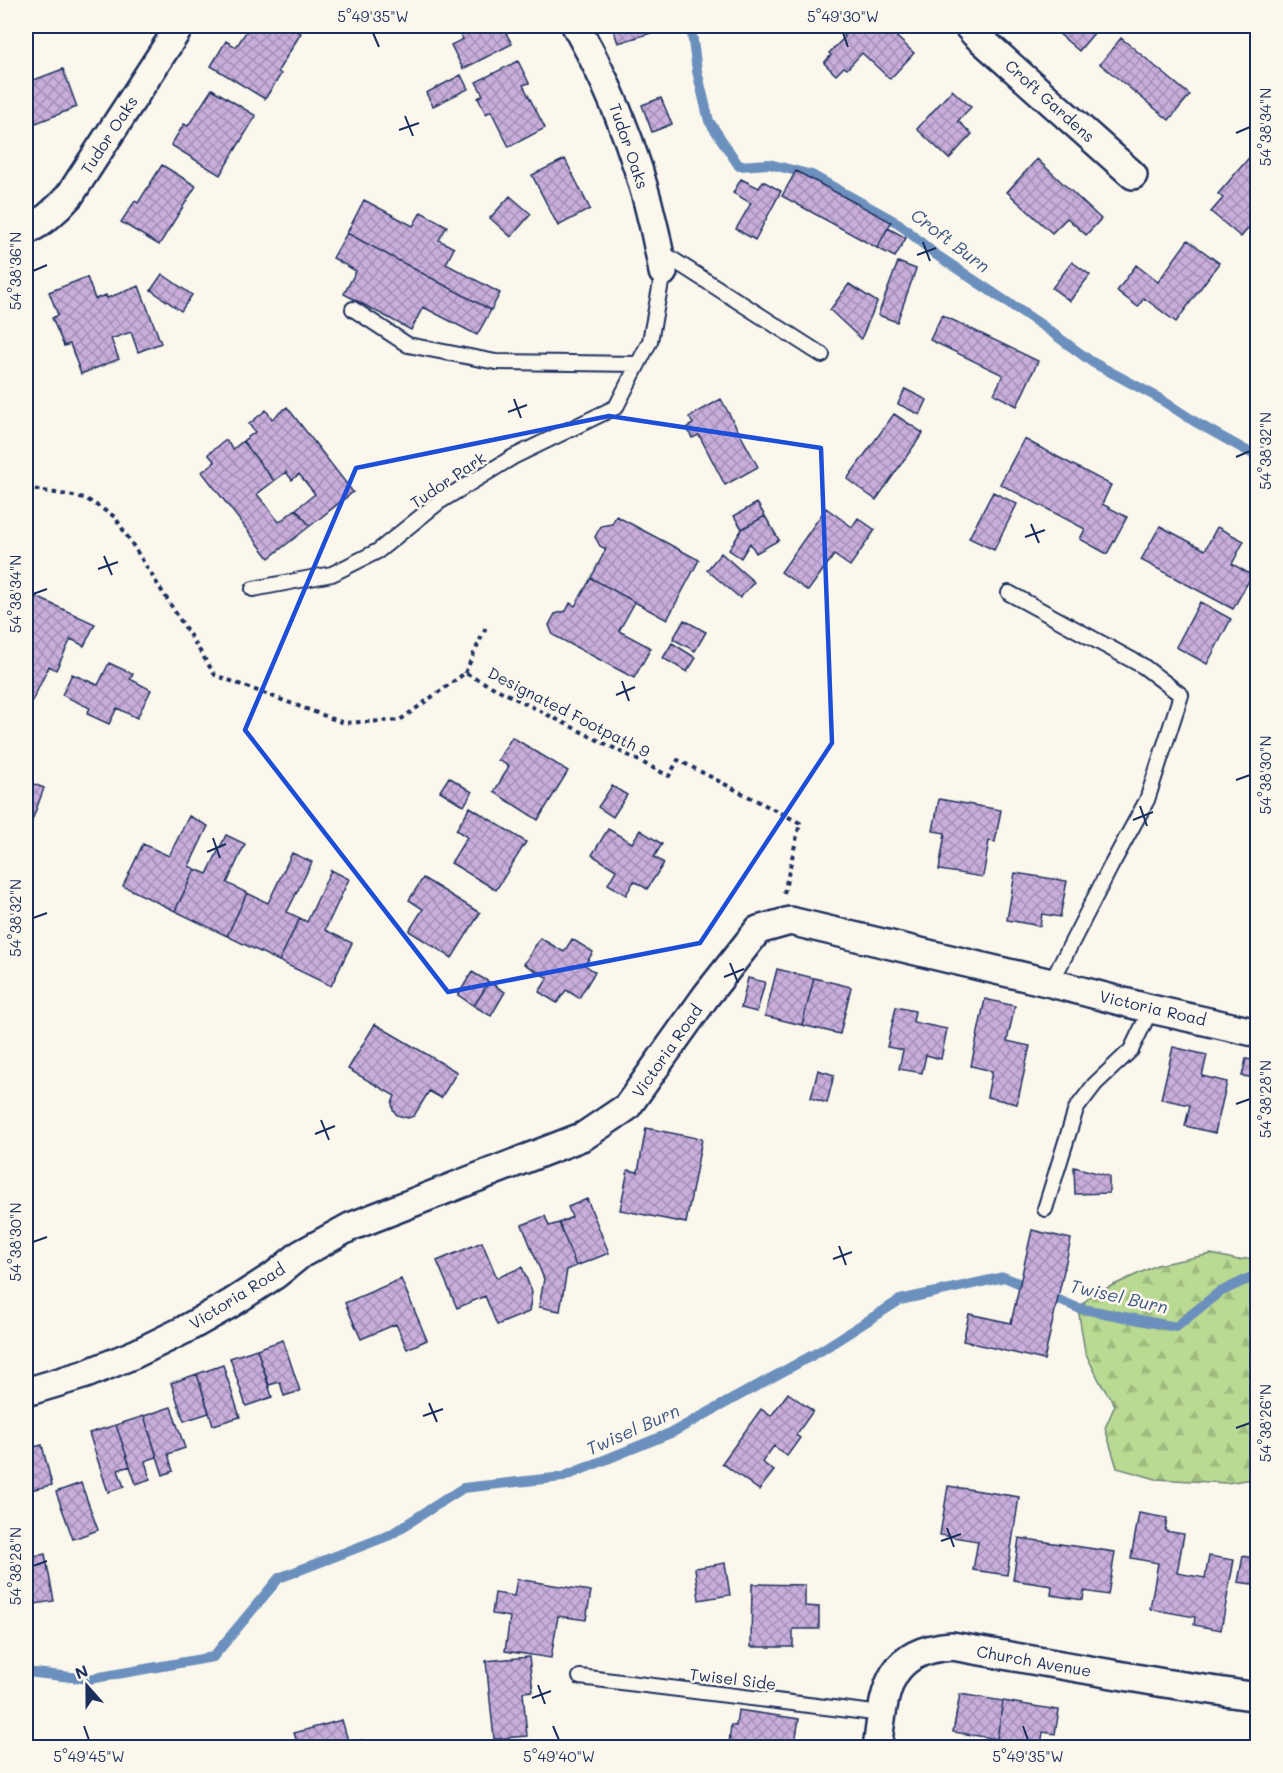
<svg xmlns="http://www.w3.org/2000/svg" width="1283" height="1773" font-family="Mali,sans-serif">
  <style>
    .forest { fill: url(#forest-firs); stroke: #6a8478; stroke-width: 1.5 }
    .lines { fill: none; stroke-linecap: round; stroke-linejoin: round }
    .stream { stroke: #6c90bd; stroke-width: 10 }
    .building { fill: url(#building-cross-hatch); stroke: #1b2f5e; stroke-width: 1.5 }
    .service-casing { stroke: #1b2f5e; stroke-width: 18 }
    .minor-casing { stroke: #1b2f5e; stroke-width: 32 }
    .path { stroke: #1b2f5e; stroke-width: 4; stroke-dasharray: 4.5 4.5; stroke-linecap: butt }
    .service { stroke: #fbf7ec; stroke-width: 14 }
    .minor { stroke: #fbf7ec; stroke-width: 27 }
    .marked { fill: none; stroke: #1d4ed8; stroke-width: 4.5; stroke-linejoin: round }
    .ticks { fill: none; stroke: #1b2f5e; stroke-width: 2 }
    .labels { text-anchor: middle; stroke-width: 5; stroke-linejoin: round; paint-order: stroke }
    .street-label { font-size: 16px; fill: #1b2f5e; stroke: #fbf7ec }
    .water-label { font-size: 18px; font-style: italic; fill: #3d5786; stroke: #fbf7ec }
    .neatline { fill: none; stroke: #1b2f5e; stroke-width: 2 }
    .ticks-label { font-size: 15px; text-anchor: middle; fill: #1b2f5e }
  </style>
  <defs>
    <pattern id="forest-firs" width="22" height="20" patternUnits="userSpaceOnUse" patternTransform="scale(1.5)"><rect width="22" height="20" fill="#bad992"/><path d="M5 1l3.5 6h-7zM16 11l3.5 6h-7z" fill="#9fbb80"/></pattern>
    <pattern id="building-cross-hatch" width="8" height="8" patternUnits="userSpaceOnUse" patternTransform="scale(1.5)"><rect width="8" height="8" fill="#c9aedb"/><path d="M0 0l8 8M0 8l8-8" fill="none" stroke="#a28eb5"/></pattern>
  </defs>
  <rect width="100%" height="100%" fill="#fbf7ec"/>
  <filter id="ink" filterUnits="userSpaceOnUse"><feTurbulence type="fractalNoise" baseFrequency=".0167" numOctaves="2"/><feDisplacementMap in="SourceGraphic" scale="12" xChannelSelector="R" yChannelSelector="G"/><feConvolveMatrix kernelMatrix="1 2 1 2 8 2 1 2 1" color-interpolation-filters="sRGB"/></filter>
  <g filter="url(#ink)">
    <path class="forest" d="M1211,1254L1238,1260L1257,1257V1478L1227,1483L1156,1479L1117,1468L1105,1428L1115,1405L1101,1384L1085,1352L1078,1308L1092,1295L1157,1265Z"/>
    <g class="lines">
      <path class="stream" d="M691,26L697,71L709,121L739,166L769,164L812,175L898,223L935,254L1043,326L1092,362L1157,397L1197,423L1258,457
        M26,1672L89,1679L213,1657L279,1578L390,1535L463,1488L563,1477L673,1432L822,1350L900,1300L1004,1277L1078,1308L1176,1327L1218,1293L1258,1274"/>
    </g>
    <path class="building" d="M250,26H289L301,33L278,71L281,74L265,99L211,66L226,41L236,47Z
      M456,26H502L512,44L463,69L451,45L463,39Z
      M612,26H648L651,33L618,43Z
      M832,26H885L914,53L890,79L862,53L847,69L844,67L836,75L824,63L831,55L829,53L845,37Z
      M1050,26H1100L1079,51Z
      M1121,38L1190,95L1169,120L1100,64Z
      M518,61L529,83L523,85L545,128L509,147L491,111L486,114L478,98L483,95L476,82Z
      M63,69L77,107L26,127V83Z
      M461,75L468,89L433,106L426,93Z
      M212,89L256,116L220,175L171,145L184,124L188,126Z
      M952,90L971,107L958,121L972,134L949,159L917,129Z
      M661,98L672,124L652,132L642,105Z
      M1253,153L1258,157V217L1241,237L1211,212L1223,198L1218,194Z
      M565,159L590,209L558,226L532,175Z
      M1037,159L1101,219L1086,235L1067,218L1052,233L1007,192Z
      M162,165L196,186L159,245L121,222L135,201L138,203Z
      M796,171L891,222L877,248L782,196Z
      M741,179L759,188L763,181L781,191L755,240L736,229L751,203L733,193Z
      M510,196L531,214L511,237L490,218Z
      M364,200L413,226L421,212L447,226L439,240L454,248L446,264L500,293L491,310L347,233Z
      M888,228L906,238L895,257L877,248Z
      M347,233L491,310L477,335L423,307L411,330L344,294L356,271L333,258Z
      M1188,240L1219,263L1176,322L1144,298L1138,307L1117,291L1136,265L1158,282Z
      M898,262L916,269L897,322L878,315Z
      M1072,262L1090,275L1070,301L1052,288Z
      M162,274L192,295L181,311L151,290Z
      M87,277L95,299L106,295L107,298L139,286L161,343L138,352L131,332L111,339L119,359L81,374L70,344L64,346L52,318L58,315L49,292Z
      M849,284L877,302L861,339L830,310Z
      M942,315L1038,361L1017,406L994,394L1003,375L930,340Z
      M905,389L927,400L920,415L898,404Z
      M721,399L758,467L725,485L699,435L692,438L687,427L693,424L689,417Z
      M287,407L353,492L310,526L296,509L315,494L299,474L292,480L286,472L274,481L243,441L255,432L249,424L266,410L272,419Z
      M894,414L923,433L876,500L847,479Z
      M1024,439L1111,485L1102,504L1127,517L1107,554L1080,539L1085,529L1000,484Z
      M226,440L233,449L243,441L274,481L257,494L279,522L296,509L310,526L269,558L202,472L215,462L208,454Z
      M993,492L1017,504L994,550L969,538Z
      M757,503L765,516L742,529L734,516Z
      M826,508L852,527L858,518L875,530L850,566L834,555L808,591L781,572Z
      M616,516L699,560L667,620L591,578L606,549L600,546L595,537L601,526L612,524Z
      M765,516L779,540L756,553L750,543L741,558L729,550L742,529Z
      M1160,526L1205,550L1217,527L1244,541L1232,564L1252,575L1233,609L1141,560Z
      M721,553L754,582L740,598L707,570Z
      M591,578L635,602L619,631L651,648L634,678L553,635L549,625L555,614L566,611L570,603L575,606Z
      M28,593L95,624L84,646L71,639L56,670L49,666L27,712L26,711V662L29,655L26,654V598Z
      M1200,602L1231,619L1207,664L1176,647Z
      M684,620L706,632L695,651L673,639Z
      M672,643L696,658L687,672L663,658Z
      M109,663L133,674L130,679L151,690L137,718L117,708L109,724L87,714L90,708L62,695L72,674L98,685Z
      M512,737L568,771L538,820L494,792L509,766L498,760Z
      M449,777L472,792L464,806L440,791Z
      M26,781L44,788L26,837Z
      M612,786L627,795L613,817L598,807Z
      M939,799L1001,810L995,842L989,841L983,877L939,870L945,833L933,831Z
      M470,807L526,842L496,890L451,863L467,837L456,830Z
      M189,816L208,826L189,866L195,869L175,911L123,886L143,844L169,856Z
      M608,829L632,843L640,830L662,844L654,857L664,863L647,889L634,881L626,895L608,884L616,870L592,855Z
      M226,835L245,844L227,883L247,893L227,936L175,911L195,869L207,874Z
      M292,853L312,862L287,912L300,918L279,961L227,936L247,893L268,903Z
      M331,870L349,879L325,930L352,943L331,986L279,961L300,918L307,922Z
      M1015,873L1067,881L1060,917L1042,914L1040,926L1007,920Z
      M423,878L480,913L452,958L409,931L423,909L409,900Z
      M540,938L564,952L572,939L593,952L585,965L595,972L579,998L566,990L557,1003L539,992L548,978L524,964Z
      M777,969L814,978L802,1025L765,1016Z
      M472,972L489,982L474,1006L458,995Z
      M748,978L765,982L757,1012L741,1008Z
      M814,978L851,987L840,1034L802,1025Z
      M489,982L505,992L491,1016L474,1006Z
      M985,999L1015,1006L1007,1041L1030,1046L1017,1104L987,1097L992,1071L971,1066Z
      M896,1007L915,1011L913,1022L947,1029L941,1059L926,1055L922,1073L899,1069L903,1050L887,1047Z
      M375,1024L457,1072L441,1098L429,1091L414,1116L408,1118L397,1115L393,1110L392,1103L395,1096L348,1069Z
      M1173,1047L1207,1055L1202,1076L1227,1082L1215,1133L1185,1126L1190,1105L1161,1099Z
      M1246,1059L1258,1061V1078L1242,1076Z
      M818,1070L834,1075L827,1103L811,1098Z
      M646,1128L702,1139L686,1223L620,1210L628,1170L638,1172Z
      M1074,1167L1109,1176V1193L1075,1194Z
      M587,1199L609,1253L576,1266L559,1223L572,1217L568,1207Z
      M545,1216L549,1226L559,1223L576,1266L567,1270L560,1311L539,1307L544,1279L522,1225Z
      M1032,1230L1071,1239L1044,1360L963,1341L969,1314L1011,1323Z
      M482,1242L497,1278L522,1267L532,1292L529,1312L497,1325L485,1296L457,1308L437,1261Z
      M401,1279L427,1340L407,1349L396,1324L361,1339L345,1303Z
      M283,1340L300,1391L284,1396L280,1382L269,1385L257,1349Z
      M257,1349L272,1397L246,1406L230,1358Z
      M223,1365L240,1417L213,1425L197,1374Z
      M197,1374L209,1413L184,1421L171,1383Z
      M788,1393L813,1411L796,1435L800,1438L787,1456L774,1446L762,1462L774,1471L759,1490L722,1463L761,1409L771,1416Z
      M171,1407L185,1448L168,1454L173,1471L163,1475L144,1416Z
      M144,1416L157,1457L145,1461L150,1479L136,1484L116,1425Z
      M116,1425L130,1466L118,1470L124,1487L108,1492L89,1433Z
      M42,1445L52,1485L26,1491V1449Z
      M81,1483L98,1530L73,1539L56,1492Z
      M948,1486L1019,1497L1007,1575L973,1570L978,1541L940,1535Z
      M1139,1513L1167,1518L1165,1531L1184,1534L1177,1573L1205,1578L1209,1556L1234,1560L1221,1630L1194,1625L1195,1617L1150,1609L1158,1563L1131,1558Z
      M1019,1538L1115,1552L1108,1595L1084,1591L1083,1600L1051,1595L1052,1586L1013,1580Z
      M45,1554L54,1601L28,1605L32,1627L26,1628V1557Z
      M1243,1556L1258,1559V1585L1238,1582Z
      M725,1563L730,1595L699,1600L695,1568Z
      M517,1579L591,1591L586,1620L558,1616L551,1658L505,1651L510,1617L492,1614L495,1593L514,1596Z
      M752,1584L805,1585V1606L819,1607V1629H793V1647H751Z
      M529,1657L533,1691L523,1692L527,1736L494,1739L486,1661Z
      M960,1694L1003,1701L997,1739L953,1732Z
      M1003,1701L1059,1710L1055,1734L1043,1732L1041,1746L1036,1745V1748H1020L1021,1743L997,1739Z
      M738,1710L799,1719L794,1748H733V1745L729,1744L731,1725L736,1726Z
      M342,1720L349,1744L363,1740L365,1748H299L294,1733Z"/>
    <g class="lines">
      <g class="service-casing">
        <path id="service" d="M661,252L822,355
          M353,309L408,345L496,362L638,364
          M253,589L332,574L378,551L439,502L513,457L616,407L650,341L663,272
          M1009,593L1143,666L1181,695L1147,800L1111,866L1051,983
          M1045,1209L1076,1109L1095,1084L1131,1050L1151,1009
          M580,1677L882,1714"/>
      </g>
      <g class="minor-casing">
        <path id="minor" d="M576,26C619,102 648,185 663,272
          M968,26L975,34L1133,175
          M26,231C44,222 57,210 70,195L180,26
          M26,1392L86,1374L135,1354L184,1330L230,1304L275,1275L301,1254L350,1227L584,1136L627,1107L706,996L758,930L790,921L1051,983L1151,1009L1258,1033
          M877,1748C885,1693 884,1651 952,1646L1164,1683L1258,1697"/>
      </g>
      <path class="path" d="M26,488L85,498L115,517L215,675L344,723L400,720L465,673L669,776L678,760L800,823L784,893
        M465,673L486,627"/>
      <use href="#service" class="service"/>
      <use href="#minor" class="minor"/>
    </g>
  </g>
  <path class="marked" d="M609,416L821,448L832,743L700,943L448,992L245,730L356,468Z"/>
  <path class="ticks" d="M373,33L379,47M843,33L848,47M405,116L413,136M399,130L419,123M1236,133L1250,127M923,242L930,261M917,255L936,248M33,271L47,265M514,399L521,418M508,412L527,405M1236,457L1250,451M1031,524L1039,543M1025,537L1045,530M104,556L112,575M98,569L118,562M33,594L47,589M622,681L629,701M616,695L635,687M1236,780L1250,775M1140,806L1147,826M1133,820L1153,812M213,838L220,858M207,852L226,844M33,918L47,913M730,963L738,983M724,977L744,969M1236,1104L1250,1099M321,1120L329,1140M315,1134L335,1126M33,1242L47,1237M839,1246L846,1265M833,1259L852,1252M429,1403L437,1422M423,1416L443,1409M1236,1428L1250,1423M947,1528L954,1547M941,1541L961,1534M33,1566L47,1561M538,1685L545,1704M532,1698L551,1691M84,1726L89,1740M553,1726L559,1740M1023,1726L1028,1740"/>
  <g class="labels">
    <g class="street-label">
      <text transform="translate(1050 101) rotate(42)" y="6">Croft Gardens</text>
      <text transform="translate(109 135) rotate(-57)" y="6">Tudor Oaks</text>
      <text transform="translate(629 146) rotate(71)" y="6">Tudor Oaks</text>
      <text transform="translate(448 480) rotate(-34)" y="6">Tudor Park</text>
      <text transform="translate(569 712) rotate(27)" y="6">Designated Footpath 9</text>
      <text transform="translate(1153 1008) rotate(13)" y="6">Victoria Road</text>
      <text transform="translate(667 1051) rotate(-55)" y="6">Victoria Road</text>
      <text transform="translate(237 1296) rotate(-32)" y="6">Victoria Road</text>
      <text transform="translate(1034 1661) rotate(10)" y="6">Church Avenue</text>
      <text transform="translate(733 1679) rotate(7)" y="6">Twisel Side</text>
    </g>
    <g class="water-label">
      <text transform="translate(950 241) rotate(37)" y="6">Croft Burn</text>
      <text transform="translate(1119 1297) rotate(13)" y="6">Twisel Burn</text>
      <text transform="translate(633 1430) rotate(-24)" y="6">Twisel Burn</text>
    </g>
  </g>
  <rect width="1283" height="1773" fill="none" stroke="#fbf7ec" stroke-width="66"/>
  <g transform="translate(87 1686) rotate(339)" stroke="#fbf7ec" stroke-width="4.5" paint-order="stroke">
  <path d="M0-4.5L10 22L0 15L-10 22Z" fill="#1b2f5e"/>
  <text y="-9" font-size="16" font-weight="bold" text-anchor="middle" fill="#1b2f5e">N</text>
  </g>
  <rect x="33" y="33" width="1217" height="1707" class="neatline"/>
  <g class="ticks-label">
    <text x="373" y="22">5°49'35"W</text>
    <text x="843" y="22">5°49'30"W</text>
    <text transform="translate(1266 127) rotate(-90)" y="5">54°38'34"N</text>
    <text transform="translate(16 271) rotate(-90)" y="5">54°38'36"N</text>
    <text transform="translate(1266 451) rotate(-90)" y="5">54°38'32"N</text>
    <text transform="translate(16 594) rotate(-90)" y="5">54°38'34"N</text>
    <text transform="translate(1266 775) rotate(-90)" y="5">54°38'30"N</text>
    <text transform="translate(16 918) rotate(-90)" y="5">54°38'32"N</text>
    <text transform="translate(1266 1099) rotate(-90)" y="5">54°38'28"N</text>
    <text transform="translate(16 1242) rotate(-90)" y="5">54°38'30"N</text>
    <text transform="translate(1266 1423) rotate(-90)" y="5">54°38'26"N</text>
    <text transform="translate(16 1566) rotate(-90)" y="5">54°38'28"N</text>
    <text x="89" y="1762">5°49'45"W</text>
    <text x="559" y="1762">5°49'40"W</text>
    <text x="1028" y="1762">5°49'35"W</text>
  </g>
</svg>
